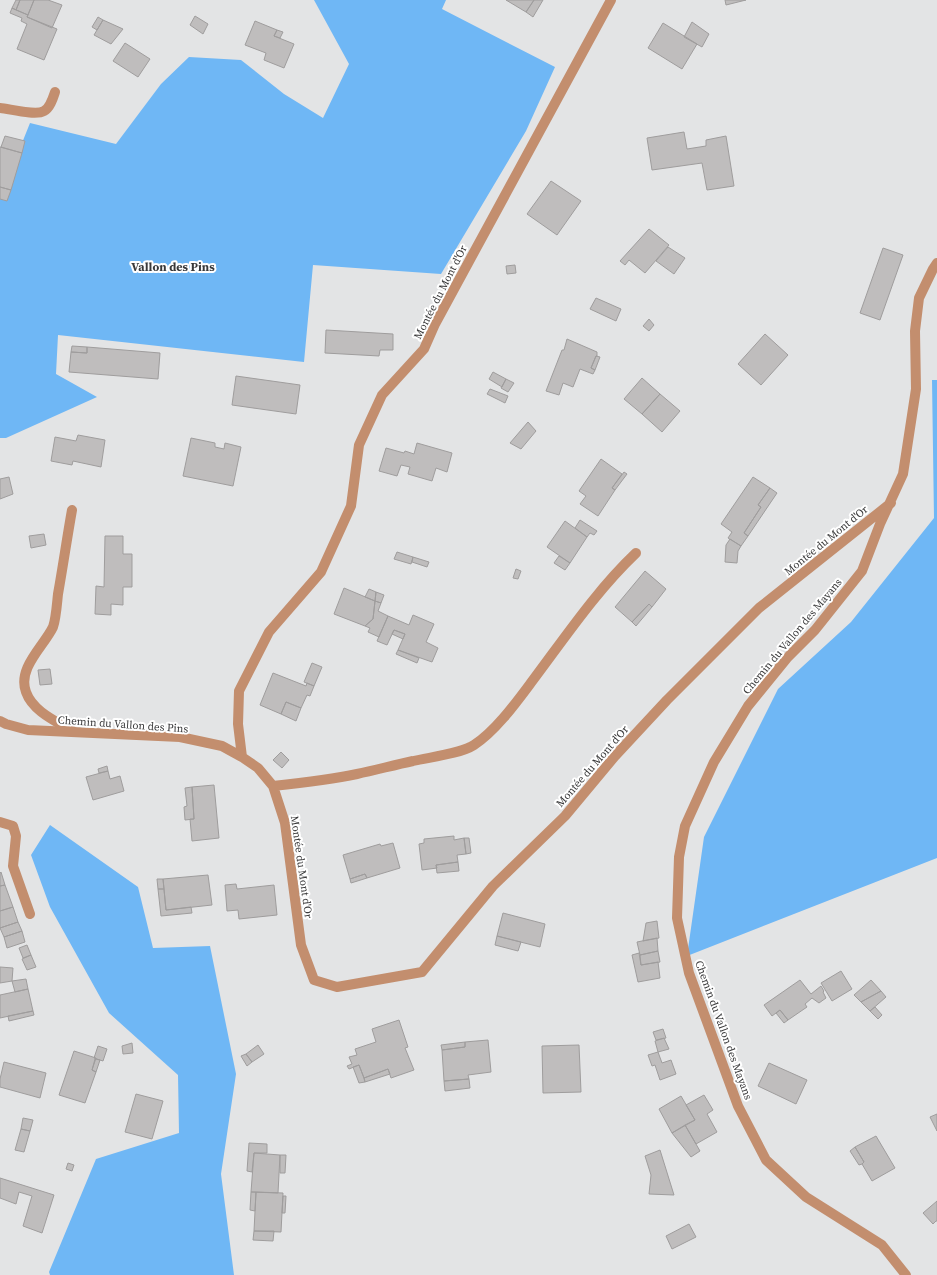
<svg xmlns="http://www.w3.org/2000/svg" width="937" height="1275" font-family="'Source Serif 4',serif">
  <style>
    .forest { fill: #6fb7f5 }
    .building { fill: #bfbdbd; stroke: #9f9d9d }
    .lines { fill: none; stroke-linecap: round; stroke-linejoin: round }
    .lane { stroke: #c38e6e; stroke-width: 10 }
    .street { stroke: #c38e6e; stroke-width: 10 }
    .labels { text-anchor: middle; stroke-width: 4; stroke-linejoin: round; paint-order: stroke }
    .street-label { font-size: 11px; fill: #39393a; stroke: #fff }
    .neighbourhood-label { font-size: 12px; font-weight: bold; fill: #39393a; stroke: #fff }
  </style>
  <rect width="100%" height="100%" fill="#e3e4e5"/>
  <path class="forest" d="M314,0H446L442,9L555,67L526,131L441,274L313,265L304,362L58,335L56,374L97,397L6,438H0V198L30,123L116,144L161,84L189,57L241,60L284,94L323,118L349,64Z
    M932,380H937V858L687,956L704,837L778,689L851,622L934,518Z
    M50,825L138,887L153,948L210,946L236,1074L221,1174L234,1275H50L49,1272L96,1159L179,1133L178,1075L109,1013L50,907L31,855Z"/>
  <path class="building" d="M16,0H20L16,10L12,8Z
    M20,0H34L28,15L16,10Z
    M34,0H48L62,5L52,28L27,17Z
    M506,0H534L526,12Z
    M534,0H543L533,17L526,12Z
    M725,0H746L726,5Z
    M12,8L28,15L27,17L57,29L44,60L17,49L27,24L21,21L22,18L10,13Z
    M195,16L208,24L203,34L190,25Z
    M98,17L103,20L97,30L92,27Z
    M103,20L123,29L111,44L94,35Z
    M255,21L277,30L274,36L294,44L284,68L264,60L266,53L245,45Z
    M692,22L709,34L702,47L684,37Z
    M663,23L697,44L682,69L648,48Z
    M277,30L283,32L280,38L274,36Z
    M125,43L150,59L138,77L113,61Z
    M684,132L687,149L706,146V140L726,136L734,186L707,190L702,163L652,170L647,138Z
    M5,136L25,141L22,153L1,147Z
    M0,147L22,153L11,190L0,187Z
    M551,181L581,201L557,235L527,214Z
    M0,187L11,190L7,201L0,199Z
    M649,229L669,245L645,273L629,260L625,265L620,261Z
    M668,247L685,258L674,274L656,261Z
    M883,248L903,255L880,320L860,313Z
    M515,265L516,273L507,274L506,266Z
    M596,298L621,309L616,321L590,309Z
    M649,319L654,325L649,331L643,326Z
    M326,330L393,334V350H380L379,356L325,353Z
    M765,334L788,355L761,385L738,364Z
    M567,339L597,352V356H596L591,368L595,370L593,374L580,369L573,387L563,383L559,395L546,391L562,350H564Z
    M72,346L87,347V353L71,352Z
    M87,347L160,353L158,379L69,372L71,352L87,353Z
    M596,356L600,357L595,370L591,368Z
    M493,372L506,379L502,387L489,379Z
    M236,376L300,385L296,414L232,405Z
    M642,378L660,394L642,414L624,399Z
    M506,379L514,383L508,392L501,388Z
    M490,389L508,396L505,403L487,394Z
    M660,394L680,411L662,432L642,414Z
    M528,422L536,431L521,449L510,443Z
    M78,435L105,440L101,467L73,461L72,465L51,461L55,437L76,441Z
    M191,438L215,443V447L224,449L225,443L241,447L233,486L183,476Z
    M417,443L452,453L447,472L436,468L432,481L408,474L410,467L401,465L397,476L379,471L386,448L404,453L405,451L414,454Z
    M601,459L622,474L612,488L615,490L598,516L580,504L586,496L579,491Z
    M624,472L627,474L615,490L612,488Z
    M9,477L13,494L0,499V479Z
    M753,477L770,488L758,505L761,507L744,533L748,536L741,546L728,538L732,532L721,524Z
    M770,488L777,493L748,536L744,533L761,507L758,505Z
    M580,520L597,531L594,535L590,533L587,537L575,528Z
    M565,521L587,537L570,563L547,547Z
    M44,534L46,545L31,548L29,536Z
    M105,536H123V554H132V587H123V605L111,604V615L95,614L96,586L104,587Z
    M730,539L741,546L738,551L737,563L725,562L726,545Z
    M397,552L413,557L411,564L394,559Z
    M559,556L570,563L565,570L554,563Z
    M413,557L429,562L427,567L412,562Z
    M516,569L521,571L518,579L513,578Z
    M645,571L666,589L652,607L649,604L632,622L615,607Z
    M344,588L375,601L373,619L365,626L334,614Z
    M369,589L376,592L375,601L365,597Z
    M376,592L384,595L381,603L375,601Z
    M375,601L381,603L378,611L388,616L379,637L368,632L370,628L365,626L373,619Z
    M649,604L652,607L636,626L632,622Z
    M413,615L434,624L426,642L438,648L432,662L398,650L405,634L394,630L387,645L377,641L388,616L409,625Z
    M394,630L405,634L403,639L392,634Z
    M398,650L419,658L417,663L396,654Z
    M312,663L322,667L314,686L304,682Z
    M50,669L52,684L40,685L38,670Z
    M273,673L306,686L307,683L314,686L310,696L307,695L301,708L286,702L281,714L260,705Z
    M286,702L301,708L296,721L281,714Z
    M281,752L289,760L282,768L273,760Z
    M107,766L108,771L99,773L98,769Z
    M108,771L110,779L120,776L124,791L93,800L86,777Z
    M214,785L219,838L192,841L190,819H194L192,787Z
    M192,787L194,819L185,820L184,807L187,806L185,788Z
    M454,836V840L464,838L466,854L457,855L458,862L436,865L437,868L422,870L419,844L424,843V839Z
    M464,838H469L471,853L466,854Z
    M393,843L400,868L367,878L365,874L350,879L343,855L380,844L381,846Z
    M458,862L459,871L437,873L436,865Z
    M1,872L5,885L0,886V873Z
    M365,874L367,878L351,883L350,879Z
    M208,875L212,905L166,910L163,879Z
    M157,879H163L164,889H158Z
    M236,884L237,889L274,885L277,915L239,919L238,910L227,911L225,885Z
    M5,885L13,907L0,911V886Z
    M158,889H164L166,910L191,907L192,913L161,916Z
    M13,907L18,922L0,928V911Z
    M503,913L545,924L540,947L497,936Z
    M657,921L659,938L643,941L646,923Z
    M18,922L22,931L4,937L0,928Z
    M22,931L25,942L7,948L4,937Z
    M497,936L521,942L518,951L495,945Z
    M657,938L658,951L640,955L637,942Z
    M27,945L31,955L23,958L19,948Z
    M658,951L660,962L641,965L640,955Z
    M639,953L641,965L658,962L660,978L638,982L632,955Z
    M31,955L36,967L27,970L22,959Z
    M0,967L13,968L12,981L0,983Z
    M841,971L852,989L832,1001L821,983Z
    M26,979L28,989L15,992L12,981Z
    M800,980L811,994L821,986L824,991L823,992L826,998L819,1003L812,998L805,1004L807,1007L788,1020L780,1010L772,1016L764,1005Z
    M871,980L881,991L861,1002L854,995Z
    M28,989L33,1011L0,1018V995Z
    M881,991L886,997L870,1011L861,1002Z
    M875,1007L882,1015L878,1019L870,1011Z
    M780,1010L788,1020L784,1023L776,1013Z
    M33,1011L34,1015L9,1021L8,1016Z
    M399,1020L408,1047L405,1048L414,1070L391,1078L388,1069L364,1078L359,1065L349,1069L347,1066L352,1064L349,1057L357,1055L355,1049L376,1042L372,1029Z
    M663,1029L666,1038L656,1040L653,1032Z
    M664,1038L669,1049L658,1052L655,1041Z
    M488,1040L491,1072L468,1075L469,1079L444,1081L442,1050L465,1047V1042Z
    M465,1042V1047L442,1050L441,1045Z
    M132,1043L133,1053L123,1054L122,1046Z
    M258,1045L264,1054L252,1062L246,1054Z
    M579,1045L581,1092L543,1093L542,1046Z
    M98,1046L107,1049L103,1061L94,1058Z
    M74,1051L96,1058L92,1070L96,1072L85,1103L59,1095Z
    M658,1052L662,1063L671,1060L676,1074L660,1080L655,1065L652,1066L648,1055Z
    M246,1054L252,1062L247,1066L241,1056Z
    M95,1059L100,1060L96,1072L92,1070Z
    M4,1062L46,1073L40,1098L0,1087V1079Z
    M769,1063L807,1080L796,1104L758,1086Z
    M359,1065L364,1078L365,1082L359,1083L353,1067Z
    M388,1069L390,1074L365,1082L364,1078Z
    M469,1079L470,1088L445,1091L444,1081Z
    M136,1094L163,1101L152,1139L125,1132Z
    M704,1095L713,1110L707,1114L717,1132L696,1144L685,1125L695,1120L686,1105Z
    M681,1096L695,1120L672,1133L659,1109Z
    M937,1114V1131L930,1117Z
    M23,1118L33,1120L30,1131L21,1129Z
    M685,1125L700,1151L691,1157L672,1133Z
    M21,1129L30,1131L24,1152L15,1150Z
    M876,1136L895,1168L872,1181L862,1164L864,1162L855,1147Z
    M249,1143L267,1144V1153H254L252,1172L247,1171Z
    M855,1147L864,1162L862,1164L859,1165L850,1151Z
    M660,1150L674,1195L649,1194L651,1175L645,1156Z
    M254,1153L280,1155L278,1193L251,1192Z
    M280,1155H286L285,1173H280Z
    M68,1163L74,1165L72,1171L66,1169Z
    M0,1178L54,1195L42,1233L23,1226L32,1196L19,1192L16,1204L0,1198Z
    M251,1192H256L255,1211L250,1210Z
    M256,1192L283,1193L281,1232L254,1231Z
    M283,1196H286L285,1213H282Z
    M937,1201V1221H936L933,1224L923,1213Z
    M689,1224L696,1237L672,1249L666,1236Z
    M254,1231H274L273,1241L253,1240Z"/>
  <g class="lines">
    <path class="lane" d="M72,510C67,538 63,566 58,594C57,603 56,619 53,627C44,646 17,668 26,692C33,712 58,722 74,732
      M0,822L13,826L16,836L13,866L30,914"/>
    <path class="street" d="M0,108C10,109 36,116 44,111C50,108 53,98 55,92
      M0,721L6,724L28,730L180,737L222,746L242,757L258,768L273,786L285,823L301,945L314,980L337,987L422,972L493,886L565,816L615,756L667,700L759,608L891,503
      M242,757L238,724L239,691L269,632L321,572L351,506L359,445L382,395L424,349L435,324L611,0
      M273,786C301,783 329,780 357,774C376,770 394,765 413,761C430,757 460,754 474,745C496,731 518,700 533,680C566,636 597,590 636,553
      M906,1275L882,1245L806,1197L766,1160L738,1106L689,973L677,918L679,857L685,826L714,762L748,706L787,658L815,630L862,571L880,524L903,474L916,389L915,331L919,298L933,269L937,263"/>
  </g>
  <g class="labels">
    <g class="street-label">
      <text transform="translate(440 292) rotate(-63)" y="4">Montée du Mont d'Or</text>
      <text transform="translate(826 540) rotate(-39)" y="4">Montée du Mont d'Or</text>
      <text transform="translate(792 636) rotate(-50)" y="4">Chemin du Vallon des Mayans</text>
      <text transform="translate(123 724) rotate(4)" y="4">Chemin du Vallon des Pins</text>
      <text transform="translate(592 766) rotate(-49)" y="4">Montée du Mont d'Or</text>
      <text transform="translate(302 867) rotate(82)" y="4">Montée du Mont d'Or</text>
      <text transform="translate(724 1030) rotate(70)" y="4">Chemin du Vallon des Mayans</text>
    </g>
    <g class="neighbourhood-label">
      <text x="173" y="271">Vallon des Pins</text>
    </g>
  </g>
</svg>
